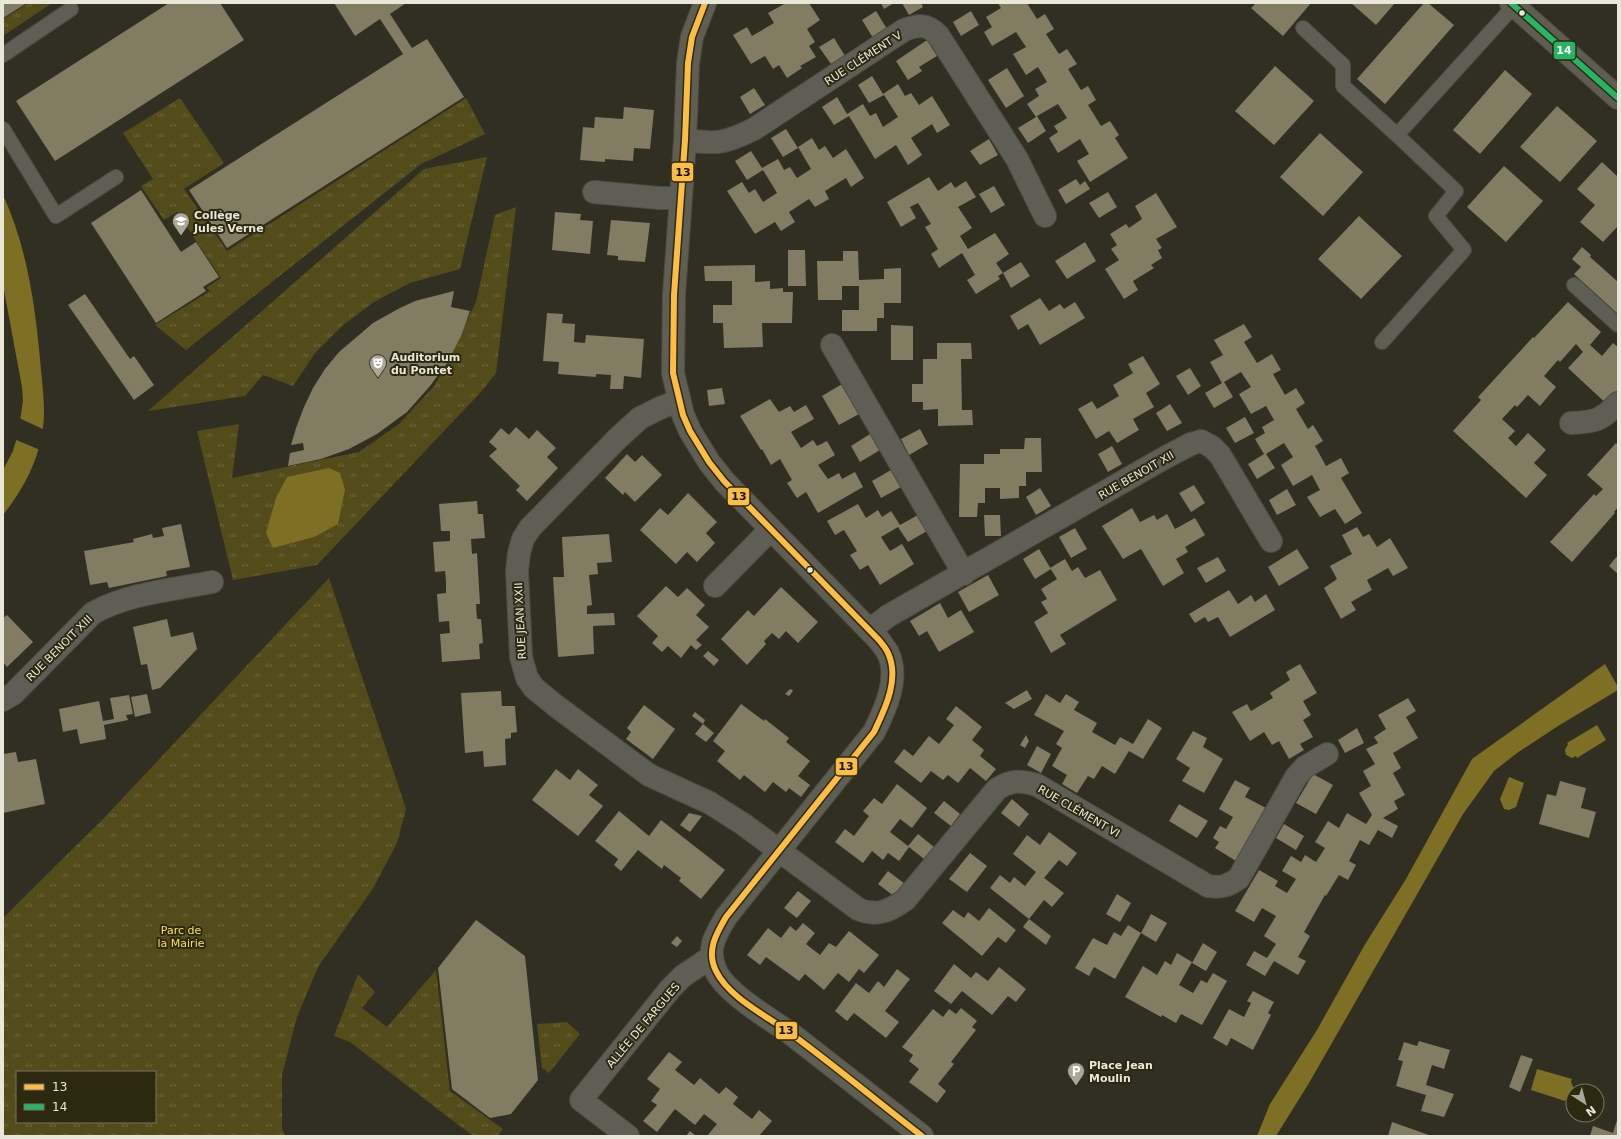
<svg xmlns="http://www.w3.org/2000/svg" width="1621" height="1139" font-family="'DejaVu Sans',sans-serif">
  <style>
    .grass { fill: url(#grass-tufts); fill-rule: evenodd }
    .water { fill: #7d7025 }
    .pier { fill: #312f21 }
    .building { fill: #817c62 }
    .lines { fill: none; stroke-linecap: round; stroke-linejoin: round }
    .lane-casing { stroke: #4e4c41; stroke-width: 16 }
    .street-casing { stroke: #4e4c41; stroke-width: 24 }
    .secondary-casing { stroke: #4e4c41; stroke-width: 24 }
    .lane { stroke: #5f5e54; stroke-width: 14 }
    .street { stroke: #5f5e54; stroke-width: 22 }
    .secondary { stroke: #5f5d50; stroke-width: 22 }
    .bus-1-casing { stroke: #2d2911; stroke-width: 9 }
    .bus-2-casing { stroke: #2d2911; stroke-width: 9 }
    .bus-1 { stroke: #fbbd44; stroke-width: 6 }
    .bus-2 { stroke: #26b663; stroke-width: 6 }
    .bus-dot { fill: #e9e7d8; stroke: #2d2911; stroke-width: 1.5 }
    .labels { text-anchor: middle; stroke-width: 4; stroke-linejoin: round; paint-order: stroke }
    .street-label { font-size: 11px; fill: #e9e7d8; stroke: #2d2911 }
    .poi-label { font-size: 11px; font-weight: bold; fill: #e9e7d8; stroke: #2d2911; text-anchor: start }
    .park-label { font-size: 11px; fill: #f9e055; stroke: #2d2911 }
    .line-badge { stroke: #2d2911; stroke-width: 1.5 }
    .badge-label { font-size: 11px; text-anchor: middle; font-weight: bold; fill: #fff }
    .pale-badge-label { font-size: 11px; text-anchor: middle; font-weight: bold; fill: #111 }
  </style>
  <defs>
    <pattern id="grass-tufts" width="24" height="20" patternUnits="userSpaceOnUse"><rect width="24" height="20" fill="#544b1b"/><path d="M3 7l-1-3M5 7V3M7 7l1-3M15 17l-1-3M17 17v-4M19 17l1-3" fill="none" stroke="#6d653b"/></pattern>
  </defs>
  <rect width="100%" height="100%" fill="#312f21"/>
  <path class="grass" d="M29,3H52L3,36V19Z
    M180,98L224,163L184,189L227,251L466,98L485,134L421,164L186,350L155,325L210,291L206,288L221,278L177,212L164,220L141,186L153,179L123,133Z
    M487,157L460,269L410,283L374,302L343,325L315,353L293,386L263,375L245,396L148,411L424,169Z
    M516,207L496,373L481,392L317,565L233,580L197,431L239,424L232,478L359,452L399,424L435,385L476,302L495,215Z
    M329,578L406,809L397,843L372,890L318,967L297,1017L282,1075V1128L285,1136H3V918L104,818ZM17,1072H155V1122H17Z
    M436,970L450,1091L503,1129L498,1136H473L350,1042L334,1036L358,974L375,992L362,1008L387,1027Z
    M567,1022L580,1034L549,1073L542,1068L537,1024Z"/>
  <path class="water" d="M3,195C28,249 36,311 41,370C43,391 46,413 42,434C37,464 22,491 3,515V470L13,451L18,434L23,401L22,387L3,285Z
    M329,468L340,473L345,490L338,524L314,537L273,548L266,533L276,498L287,477Z
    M1605,664L1618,687V690L1558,726L1517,753L1494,771L1463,814L1309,1083L1276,1136H1257L1270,1104L1317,1030L1364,946L1406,879L1472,759Z
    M1597,725L1606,740L1577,758L1576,756L1572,758L1566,755L1565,750L1568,744L1567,743Z
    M1509,777L1524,783L1516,807L1509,810L1504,809L1500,799Z
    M1537,1069L1572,1079L1571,1082L1575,1091H1573V1094L1567,1097L1565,1101L1531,1090Z"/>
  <path class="pier" d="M19,418L45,430L40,450L14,439Z"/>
  <path class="building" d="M3,3H27L3,18Z
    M169,3H220L244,40L55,161L16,101Z
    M334,3H406L390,14L412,48L427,39L464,97L227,248L189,190L403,54L380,19L355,36Z
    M786,3H809L820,20L807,29L815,42L809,46L816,57L800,66L802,68L787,78L779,65L773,69L765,56L751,64L733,35L747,27L752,36L774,23L768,13Z
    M881,3H894L884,9Z
    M902,3H921L923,7L909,15Z
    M998,3H1027L1037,19L1045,14L1054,29L1046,34L1059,54L1067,49L1077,64L1068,69L1081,90L1088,86L1096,100L1088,105L1101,126L1110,121L1119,135L1115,138L1128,158L1090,182L1077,161L1089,154L1080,139L1058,153L1049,138L1058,132L1054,126L1067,118L1058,104L1037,116L1046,131L1028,143L1018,128L1036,117L1027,104L1039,96L1035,89L1047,82L1038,67L1026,75L1013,54L1026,47L1016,32L992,46L984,32L992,27L986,17L1001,8Z
    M1256,3H1311L1283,36L1251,8Z
    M1351,3H1395L1376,25Z
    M1424,3H1428L1454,25L1385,104L1357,79Z
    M876,11L887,29L873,38L862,20Z
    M971,11L979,25L961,36L953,22Z
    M834,38L845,56L831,64L819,47Z
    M927,40L937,56L919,67L922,71L908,80L896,61Z
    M1275,66L1314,101L1274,145L1235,111Z
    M1007,68L1024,96L1006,108L988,80Z
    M1505,70L1532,94L1480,154L1453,130Z
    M872,76L883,94L898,84L905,96L911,93L919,105L932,96L950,125L937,133L932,124L911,138L922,155L908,165L896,145L875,159L849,116L834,125L822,107L837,97L847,114L863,104L870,116L876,113L883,127L898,117L884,95L869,103L858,85Z
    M754,88L765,105L750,114L740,97Z
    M1557,106L1597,141L1560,182L1520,147Z
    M624,107L654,110L650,149L634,148L633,161L605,159V162L580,160L583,127L594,128L595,117L623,119Z
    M786,129L798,148L783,157L771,138Z
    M1320,133L1363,172L1323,216L1280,177Z
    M812,138L819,150L825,146L833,158L846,149L864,178L851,187L846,178L825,191L829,199L815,207L809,199L789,212L795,222L781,231L775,222L755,234L727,191L742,182L749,193L755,189L763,202L777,193L763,170L747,180L735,161L751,151L762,168L778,159L784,170L790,167L797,178L811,169L798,147Z
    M989,139L998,155L980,165L970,151Z
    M1602,162L1618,177V226L1603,242L1580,222L1595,205L1577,189Z
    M1504,166L1543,201L1506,242L1467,207Z
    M929,177L938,191L951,182L955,188L966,181L976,197L958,207L972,228L960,236L968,249L995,233L1009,254L996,263L1003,273L998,276L1000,279L976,294L967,280L975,275L962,253L939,268L931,254L938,249L925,227L931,224L918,203L910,207L916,218L901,227L887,202Z
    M1076,179L1080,185L1085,181L1090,189L1066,204L1058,190Z
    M994,186L1005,205L991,213L979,194Z
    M141,190L181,252L196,242L219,277L203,287L206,291L156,323L91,223Z
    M1108,192L1117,207L1099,218L1089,203Z
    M1156,193L1177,227L1156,239L1162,248L1158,250L1162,258L1151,265L1154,268L1133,281L1138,290L1124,299L1105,269L1119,260L1111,249L1117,245L1110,234L1126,224L1129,228L1142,219L1135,206Z
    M555,212L581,214L580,220L593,221L590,254L552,250Z
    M1359,216L1402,256L1361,299L1318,259Z
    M611,220L650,223L645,262L618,260V256L607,255Z
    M1085,242L1096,261L1067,279L1055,261Z
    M1582,247L1591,255L1590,257L1618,282V314L1574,274L1581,267L1572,259Z
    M788,250H805L806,286H788Z
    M843,251H858L859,280L884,279V269L901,268V303H884V318H877V331H842V310H859V286H842V300H818L817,261H843Z
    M1021,262L1030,276L1011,288L1003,273Z
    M755,265V282L770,281V289L783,288V292H793L792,323H762L763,347L724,348L723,323H713V305H732V281H705L704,266Z
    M454,291L451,307L470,311L461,336L447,363L430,386L407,412L377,434L349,449L321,459L288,466L290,453L304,450L303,443L291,445L296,428L304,407L313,388L325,369L339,352L373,323L398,309L415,301Z
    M85,294L130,359L134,356L154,385L134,400L68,305Z
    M1040,298L1049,311L1060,304L1064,309L1075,302L1085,318L1040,345L1028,324L1018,330L1010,316Z
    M1568,302L1601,332L1590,345L1602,356L1613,343L1618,347V398L1610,407L1568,368L1583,352L1576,344L1560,362L1558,360L1544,376L1556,387L1540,406L1528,395L1517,407L1515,405L1502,419L1515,431L1508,438L1516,446L1528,433L1546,450L1534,463L1547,475L1526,498L1453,431L1481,400L1478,397L1533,337L1534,338Z
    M547,313L563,314L562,323L575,324L574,342L585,343L586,335L644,339L641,378L624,376L623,389H610L611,375L596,374V377L558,374L559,362L543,361Z
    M1244,324L1252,337L1244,342L1257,363L1272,354L1281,370L1273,374L1285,395L1296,388L1305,403L1296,409L1308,429L1313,425L1323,441L1315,446L1326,466L1341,458L1349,473L1341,478L1362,513L1345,524L1335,509L1320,517L1307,497L1320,490L1312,475L1293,486L1281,465L1293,457L1284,443L1266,454L1275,468L1257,479L1248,464L1264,454L1255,439L1265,433L1262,427L1274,420L1266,406L1251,414L1239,394L1251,387L1241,372L1224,382L1233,397L1214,408L1205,393L1222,383L1210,362L1223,355L1214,340Z
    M891,325L913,326V360H891Z
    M937,343H971L972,359H961L962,410H972L973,425L938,426V409L923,410V402H912V384H923V359H937Z
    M1143,356L1160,384L1146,393L1154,407L1133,419L1139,430L1117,443L1109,431L1096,439L1078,409L1092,401L1097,409L1119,396L1113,385L1133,373L1128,364Z
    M1190,368L1201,386L1188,395L1176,376Z
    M842,384L859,414L839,425L822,396Z
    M722,388L725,404L709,406L707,390Z
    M770,399L779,412L790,406L794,412L806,405L814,419L791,432L801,448L813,440L817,446L827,441L835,455L818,465L828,479L839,473L842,479L855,472L863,487L818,513L806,492L797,498L787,483L792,480L780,459L771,465L762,449L761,450L740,416Z
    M1170,404L1182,423L1167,431L1156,413Z
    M1245,417L1254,433L1235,443L1226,428Z
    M516,427L529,439L537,430L556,448L547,457L558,468L527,501L516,490L520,486L489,456L497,449L489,442L501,428L509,435Z
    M920,429L928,444L909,455L901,439Z
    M870,434L880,450L860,462L851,446Z
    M1025,438H1041L1042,472H1026V486H1019V498L1000,499V488H985V503H978L977,517H959L960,464H984V454H1000V449H1024Z
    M1616,443L1618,445V507L1614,512L1615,513L1572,562L1550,542L1594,494L1596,496L1603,489L1587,475Z
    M1112,446L1122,464L1108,472L1098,454Z
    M627,454L635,462L642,455L662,475L635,502L625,492L623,495L605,478Z
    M891,470L901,487L881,498L872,481Z
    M1194,485L1205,503L1191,512L1179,493Z
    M1040,488L1051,506L1036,515L1026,497Z
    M1287,489L1296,505L1277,515L1269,500Z
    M688,493L717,522L706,533L715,543L697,562L687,552L676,564L640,530L660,508L668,515Z
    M477,501L478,514H483L485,538L471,539L472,554L477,553L480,604H476L477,619H481L483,643L479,644L480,659L442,662L440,634L450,633L449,621L439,622L437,594L446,593V581L445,571L435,572L433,542L450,541V531H441L439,504Z
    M858,504L866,518L878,510L882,517L891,511L900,525L918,515L927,531L908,542L898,527L881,537L890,551L902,544L914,564L880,585L868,565L860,570L850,555L857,551L844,530L835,535L827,521Z
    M1132,508L1140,522L1154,515L1157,520L1167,514L1175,529L1195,518L1205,535L1185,547L1188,552L1176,559L1184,573L1163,586L1141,549L1123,559L1102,526Z
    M984,515H1000L1001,536H985Z
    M181,524L190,567L166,571L167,576L109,588L107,582L90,585L84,551L134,542L133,539L152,534L153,538L164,536L162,528Z
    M1357,527L1363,537L1369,534L1377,547L1390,538L1408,568L1393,576L1388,568L1367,580L1372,590L1351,602L1356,610L1341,619L1324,588L1337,579L1330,566L1352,554L1342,535Z
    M1075,528L1087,549L1071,558L1059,537Z
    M609,534L612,562L597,563L598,574L589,575L592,605L587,606V614L614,613L615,625L593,626L594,654L558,657L553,577H564L562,537Z
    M1039,549L1051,569L1035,579L1023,559Z
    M1297,549L1309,568L1279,586L1268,567Z
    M1618,555V574L1609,566Z
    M1218,557L1226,571L1206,583L1197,568Z
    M1065,559L1072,571L1078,567L1085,578L1100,570L1117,600L1060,635L1066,644L1051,653L1034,622L1048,613L1041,602L1047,599L1041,589L1057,579L1050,568Z
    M988,575L999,595L969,612L958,592Z
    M666,586L678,597L687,588L705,605L696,615L709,627L696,640L702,645L696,650L691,645L681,658L668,646L662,652L652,643L658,636L637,616Z
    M781,587L818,622L798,643L786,631L779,639L772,633L764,641L766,644L747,665L721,639L748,610L754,616Z
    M1229,590L1238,604L1251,595L1255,602L1266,594L1275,610L1230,637L1218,617L1208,622L1205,617L1195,623L1189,614Z
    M940,603L948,618L961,610L974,632L939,652L927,631L919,636L910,621Z
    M7,615L33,642L7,667L3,662V618Z
    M167,619L171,637L193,632L197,649L160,688L152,690L147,664L141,665L133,627Z
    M708,651L719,660L714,666L703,656Z
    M1300,664L1317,693L1303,701L1311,715L1303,720L1313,737L1300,744L1304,750L1289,759L1279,741L1272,745L1264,732L1250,741L1232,712L1247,704L1251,711L1273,698L1270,693L1290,680L1286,672Z
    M791,689L793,691L789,696L785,694L789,690Z
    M1027,690L1032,699L1014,709L1005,703Z
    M501,691L502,706H515L517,732L511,733V738L505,739L506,765L484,767L483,751L465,753L461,693Z
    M147,694L151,713L135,717L131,697Z
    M1046,694L1060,703L1066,694L1079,702L1074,710L1097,723L1092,732L1115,745L1120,737L1133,744L1148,719L1162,728L1143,759L1129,751L1115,774L1102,766L1094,779L1088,776L1077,793L1062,784L1067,775L1052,766L1062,748L1056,744L1064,731L1034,715Z
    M129,695L133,714L126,715L128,720L104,725L106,739L80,744L77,729L63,732L59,709L99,701L103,721L114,719L110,698Z
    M1408,698L1416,711L1406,717L1418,738L1393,753L1401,768L1393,773L1405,795L1394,801L1398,809L1383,818L1398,826L1392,838L1378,830L1369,845L1360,840L1349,861L1356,865L1348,880L1339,875L1326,896L1325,895L1304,932L1310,936L1298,957L1306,961L1298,975L1274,961L1265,976L1246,965L1254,951L1267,958L1276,944L1264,936L1276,916L1262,908L1254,922L1235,911L1259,870L1278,881L1275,886L1287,893L1296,879L1282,871L1291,856L1301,862L1305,855L1316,862L1325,848L1315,842L1328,821L1339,828L1347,813L1366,824L1372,815L1359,793L1371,786L1363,771L1375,764L1366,749L1378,743L1374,737L1386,729L1378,715Z
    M741,704L764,721L765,719L789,738L786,742L810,761L798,776L810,785L801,797L789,788L786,792L773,782L765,792L744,775L740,780L717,761L725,751L713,741Z
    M644,705L675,729L653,759L626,739L631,732L627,728Z
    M956,706L982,727L972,740L984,750L980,756L996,769L986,781L970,768L958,783L948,775L943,780L931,771L921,783L894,762L904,749L913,756L929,736L939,744L954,725L946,719Z
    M695,712L705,720L703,724L692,716Z
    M703,724L714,733L706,742L695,734Z
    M1357,728L1364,743L1345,753L1338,740Z
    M1193,731L1207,738L1203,747L1223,759L1204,793L1182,781L1190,768L1176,759Z
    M1026,735L1029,741L1025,748L1020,745Z
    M1037,746L1051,754L1041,773L1027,765Z
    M16,752L18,762L36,759L45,804L3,813V754Z
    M556,769L570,780L578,769L598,785L589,795L603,806L578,836L532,800Z
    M1313,774L1333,785L1316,814L1296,803Z
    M1235,780L1250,788L1245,797L1266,808L1236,861L1215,848L1219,842L1213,838L1220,826L1226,829L1233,817L1219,809Z
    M1560,781L1586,788L1581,808L1596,812L1589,838L1539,824L1547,794L1556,796Z
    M897,784L927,808L912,828L900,819L890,832L908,846L918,834L934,847L924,859L909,847L899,861L888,853L883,860L872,851L863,863L835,842L845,829L854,836L869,816L863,811L874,798L882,804Z
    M1012,799L1029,814L1019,827L1001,813Z
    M944,801L960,814L951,826L934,813Z
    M1179,804L1208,821L1197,838L1169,821Z
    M619,811L649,836L661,820L725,870L701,899L679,881L681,878L664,865L662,869L638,850L621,871L614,865L618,859L595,841Z
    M689,813L702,816L690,832L680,825Z
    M1284,824L1304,836L1296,850L1276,838Z
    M1049,832L1077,853L1067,866L1059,860L1044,878L1064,893L1052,907L1044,900L1029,919L1051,936L1046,945L1023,927L1029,919L990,888L1000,875L1010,883L1014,877L1025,886L1036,872L1013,854L1027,835L1040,845Z
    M970,853L987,866L967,892L949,879Z
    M888,871L905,884L895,897L878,884Z
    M798,891L811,901L797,918L784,908Z
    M1117,894L1131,903L1120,922L1106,914Z
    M989,908L1016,930L1006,943L998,937L982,956L942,923L953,910L964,918L968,912L979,921Z
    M1151,914L1167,923L1156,942L1141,933L1115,979L1094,967L1089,976L1075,968L1093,938L1107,945L1114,932L1121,936L1128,925L1141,933Z
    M476,920L525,956L538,1080L511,1114L490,1118L452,1089L438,968Z
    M803,923L815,933L806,944L820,955L829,943L836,947L849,931L879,955L864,973L859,969L849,982L838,973L824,990L805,974L799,981L766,957L760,965L747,955L768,928L781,938L790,926L796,931Z
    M677,936L682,941L677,947L671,943Z
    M1203,943L1217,952L1206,971L1192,963Z
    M1177,953L1192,962L1179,985L1193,993L1201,980L1207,983L1213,973L1227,981L1202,1025L1181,1014L1176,1023L1162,1015L1161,1017L1125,997L1143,966L1157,975L1165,961L1171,965Z
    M954,964L971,978L976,972L988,981L999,967L1026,989L1016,1002L1008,996L992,1015L962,991L951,1004L934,991Z
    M897,969L910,979L885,1011L899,1022L886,1038L854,1013L847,1021L835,1011L856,983L869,993L878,981L884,987Z
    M1253,991L1274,1002L1268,1013L1271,1015L1253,1050L1231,1038L1227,1046L1213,1038L1229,1009L1244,1017L1251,1003L1247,1001Z
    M961,1008L977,1021L972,1027L976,1030L951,1062L954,1064L938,1084L946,1091L937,1103L909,1082L919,1069L909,1061L913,1055L902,1047L933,1009L943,1017L949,1009L956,1014Z
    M1419,1041L1450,1050L1444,1069L1432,1065L1426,1085L1454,1094L1444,1117L1421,1111L1426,1095L1396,1086L1403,1061L1398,1060L1404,1042L1417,1046Z
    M669,1052L682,1062L675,1070L694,1085L700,1078L719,1094L726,1087L738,1097L733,1104L752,1119L759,1110L772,1121L759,1136H707L717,1124L704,1114L695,1125L675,1109L657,1132L643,1121L657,1105L651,1101L660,1089L647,1079Z
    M1521,1055L1533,1059L1520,1092L1509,1087Z
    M1618,1117V1136H1590L1593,1126L1613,1133Z
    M1392,1122L1429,1135L1428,1136H1388Z
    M690,1131L696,1136H686Z"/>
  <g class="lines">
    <g class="lane-casing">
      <path id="lane" d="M1303,28L1343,65V86L1397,135
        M3,55L71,9
        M3,129L56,216L116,177
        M1574,285L1618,325
        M1382,342L1464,250L1436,216L1456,191L1397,135L1514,6"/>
    </g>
    <g class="street-casing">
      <path id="street" d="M705,3L692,37L688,63L685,140L674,295L673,373L683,415L690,431L709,462L724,481L879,640C882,645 886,649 888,653C900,678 885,710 874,732L726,917C715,936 706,949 716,971C726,993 770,1019 790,1033C834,1067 878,1102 922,1136
        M685,140C717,144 724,144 754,129L904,30C919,25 926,23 938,35L1017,159L1045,216
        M594,192L659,198H680
        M832,345L964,574
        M678,401L660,408L640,418L618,438L530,528L523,539L519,553L517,571L521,657L527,678L534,688L556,706L649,775L710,803L743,824L858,909C877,917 889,911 905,900L997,789C1011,780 1021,780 1037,785L1208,886C1222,888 1228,886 1239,878L1296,777L1305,767L1327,754
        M1571,423C1594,422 1601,421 1618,403
        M715,586L771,529
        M870,630L888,616L1166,457L1191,444L1201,441L1212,447L1220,455L1271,541
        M3,700L13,694L93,613C129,593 172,590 212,582
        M628,1136L581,1100L670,989L683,976L711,957"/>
    </g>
    <g class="secondary-casing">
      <path id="secondary" d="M1511,3L1618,98"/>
    </g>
    <use href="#lane" class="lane"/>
    <use href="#street" class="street"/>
    <use href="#secondary" class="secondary"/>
    <g class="bus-1-casing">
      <path id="bus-1" d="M705,3L692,37L688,63L685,140L674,295L673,373L683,415L690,431L709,462L724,481L879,640C882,644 886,648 888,653C900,679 885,709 874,732L726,917C716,934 706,951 716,971C729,998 767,1016 790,1033C835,1066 878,1102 922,1136"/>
    </g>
    <g class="bus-2-casing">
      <path id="bus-2" d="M1511,3L1618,98"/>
    </g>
    <use href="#bus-1" class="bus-1"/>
    <use href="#bus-2" class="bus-2"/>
  </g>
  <defs>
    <g id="school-pin" transform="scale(0.9)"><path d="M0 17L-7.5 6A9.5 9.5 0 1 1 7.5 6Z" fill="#a9a798" stroke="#2d2911"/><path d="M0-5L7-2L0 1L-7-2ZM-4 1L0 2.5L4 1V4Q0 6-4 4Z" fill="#fff"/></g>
    <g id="theatre-pin" transform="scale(0.9)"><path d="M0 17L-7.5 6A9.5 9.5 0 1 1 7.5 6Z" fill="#a9a798" stroke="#2d2911"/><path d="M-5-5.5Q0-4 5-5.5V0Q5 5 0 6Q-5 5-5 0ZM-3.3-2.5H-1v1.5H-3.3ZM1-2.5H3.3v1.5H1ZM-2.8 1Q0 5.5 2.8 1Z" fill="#fff"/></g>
    <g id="parking-pin" transform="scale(0.9)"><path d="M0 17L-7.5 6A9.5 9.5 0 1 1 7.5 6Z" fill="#a9a798" stroke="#2d2911"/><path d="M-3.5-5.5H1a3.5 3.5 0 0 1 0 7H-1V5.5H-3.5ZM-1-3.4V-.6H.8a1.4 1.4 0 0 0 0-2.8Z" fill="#fff"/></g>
  </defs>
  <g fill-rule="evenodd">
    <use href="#school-pin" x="181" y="221"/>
    <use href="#theatre-pin" x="378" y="363"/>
    <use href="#parking-pin" x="1076" y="1071"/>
  </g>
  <g class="bus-dot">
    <circle cx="1522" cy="13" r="3.5"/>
    <circle cx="810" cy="570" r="3.5"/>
  </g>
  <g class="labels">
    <g class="street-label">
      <text transform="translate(863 58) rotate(-33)" y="4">RUE CLÉMENT V</text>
      <text transform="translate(1136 475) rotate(-30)" y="4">RUE BENOIT XII</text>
      <text transform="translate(520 621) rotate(-93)" y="4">RUE JEAN XXII</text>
      <text transform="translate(59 648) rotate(-45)" y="4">RUE BENOIT XIII</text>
      <text transform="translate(1079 811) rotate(30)" y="4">RUE CLÉMENT VI</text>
      <text transform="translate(643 1025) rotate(-50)" y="4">ALLÉE DE FARGUES</text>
    </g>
    <g class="poi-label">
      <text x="194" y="219">Collège<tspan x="194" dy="13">Jules Verne</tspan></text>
      <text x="391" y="361">Auditorium<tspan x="391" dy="13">du Pontet</tspan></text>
      <text x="1089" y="1069">Place Jean<tspan x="1089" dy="13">Moulin</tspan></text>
    </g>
    <g class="park-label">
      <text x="181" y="934">Parc de<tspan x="181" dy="13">la Mairie</tspan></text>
    </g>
  </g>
  <g class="line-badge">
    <rect x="1553" y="41" width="23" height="19" rx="4" fill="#26b663"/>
    <rect x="671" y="162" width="23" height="20" rx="4" fill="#fbbd44"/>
    <rect x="727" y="487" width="23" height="19" rx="4" fill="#fbbd44"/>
    <rect x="835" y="757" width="23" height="19" rx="4" fill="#fbbd44"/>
    <rect x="775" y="1021" width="23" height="19" rx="4" fill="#fbbd44"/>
  </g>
  <g class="badge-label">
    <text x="1564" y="54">14</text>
  </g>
  <g class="pale-badge-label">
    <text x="683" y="176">13</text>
    <text x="739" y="500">13</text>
    <text x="846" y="770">13</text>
    <text x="786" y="1034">13</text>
  </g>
  <rect width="1621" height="1139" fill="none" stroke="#e9e7d8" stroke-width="8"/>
  <rect x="16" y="1071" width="140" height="52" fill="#2d2911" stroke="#787561"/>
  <rect x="24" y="1084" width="20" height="6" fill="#fbbd44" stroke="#787561"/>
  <text x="52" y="1091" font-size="12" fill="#e9e7d8">13</text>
  <rect x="24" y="1104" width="20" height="6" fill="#26b663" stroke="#787561"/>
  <text x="52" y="1111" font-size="12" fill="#e9e7d8">14</text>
  <g transform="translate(1585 1103) rotate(144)"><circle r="19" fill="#2d2911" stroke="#787561"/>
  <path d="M0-3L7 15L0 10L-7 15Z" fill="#a9a798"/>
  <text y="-6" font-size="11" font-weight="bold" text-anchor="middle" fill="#e9e7d8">N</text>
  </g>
</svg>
